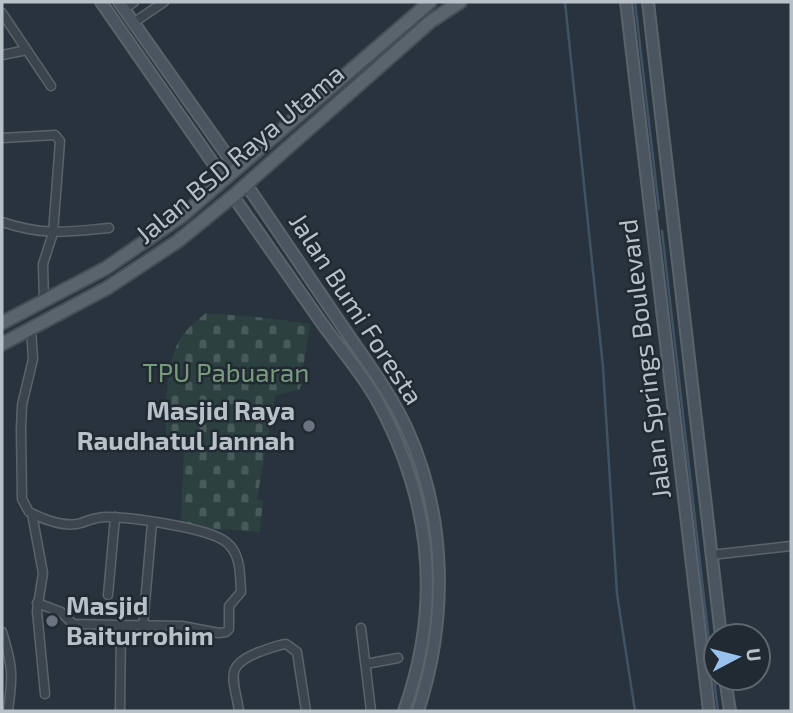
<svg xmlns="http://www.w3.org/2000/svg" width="793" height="713" font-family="'Exo 2',sans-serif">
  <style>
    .cemetery { fill: url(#cemetery-stones) }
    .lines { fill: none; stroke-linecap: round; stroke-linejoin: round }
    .stream { stroke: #405364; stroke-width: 2.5 }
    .minor-casing { stroke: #5a636b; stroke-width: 11 }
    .secondary-casing { stroke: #5a636b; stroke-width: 14 }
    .primary-casing { stroke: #454e57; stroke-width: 16 }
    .minor { stroke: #3c454e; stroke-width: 8 }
    .secondary { stroke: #4a5560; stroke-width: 10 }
    .primary { stroke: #5a646d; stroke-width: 12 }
    .worship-dot { fill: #6b7280; stroke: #212a33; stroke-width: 2.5 }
    .labels { text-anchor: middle; stroke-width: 5; stroke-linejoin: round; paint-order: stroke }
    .street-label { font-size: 26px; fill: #b8c0c8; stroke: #212a33 }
    .park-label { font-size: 26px; fill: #799c7d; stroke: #212a33 }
    .poi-label { font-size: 26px; font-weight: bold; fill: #b8c0c8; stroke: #212a33; text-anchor: end }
  </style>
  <defs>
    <pattern id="cemetery-stones" width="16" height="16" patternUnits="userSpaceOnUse" patternTransform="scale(1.75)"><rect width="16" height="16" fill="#2b403f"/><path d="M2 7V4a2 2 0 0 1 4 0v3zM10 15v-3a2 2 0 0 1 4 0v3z" fill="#485a59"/></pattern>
  </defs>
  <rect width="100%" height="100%" fill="#28333d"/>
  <path class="cemetery" d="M206,313L267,318L310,324L300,389L275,396L257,499L263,500L260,532L205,528L181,523L184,443L166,441C166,411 164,356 185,332C191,325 199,319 206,313Z"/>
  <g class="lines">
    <path class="stream" d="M565,2L603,367L617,594L635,711
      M635,2L659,209
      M662,231L710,650
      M713,672L718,711"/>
    <g class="minor-casing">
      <path id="minor" d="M124,9L134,2
        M2,13L51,86
        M133,23L164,2
        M2,55L27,50
        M2,138L55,135L60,141L53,233L43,264L44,302
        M2,222C44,236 66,232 109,228
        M31,329L33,359L22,405L21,429L22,499L29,512C43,519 65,528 81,523C90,520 96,517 106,517C130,517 209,528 226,542C241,553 240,575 241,592L229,606V629L226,632L219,633L182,626L121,625L120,711
        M32,514L43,573L37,611L45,694
        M711,555L791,546
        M108,595L115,517
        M37,603L61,612L73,624L121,625
        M143,626L152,523
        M361,628L371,711
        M2,632C13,667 13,675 8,711
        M366,664L398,658
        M239,711C234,678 223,666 259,652C268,649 277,645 286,644L297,652L306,711"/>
    </g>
    <g class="secondary-casing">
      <path id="secondary" d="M101,2L224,179
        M119,2L236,168
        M626,2L709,711
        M648,2L721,636
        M246,184C279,233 312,281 345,330C367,362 391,394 407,429C447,517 448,620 418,711
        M233,196C262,238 292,280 321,322C340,349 364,375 379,404C432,503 442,605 404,711
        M725,678L730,711"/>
    </g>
    <g class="primary-casing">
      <path id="primary" d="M2,323L106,268L182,216L430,2
        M2,344L107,288L178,241L233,196L431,21L460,2"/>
    </g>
    <use href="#minor" class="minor"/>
    <use href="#secondary" class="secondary"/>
    <use href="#primary" class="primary"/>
  </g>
  <g class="worship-dot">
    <circle cx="309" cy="426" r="7"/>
    <circle cx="52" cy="621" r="7"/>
  </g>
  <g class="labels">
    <g class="street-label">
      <text transform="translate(240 154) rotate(-40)" y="9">Jalan BSD Raya Utama</text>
      <text transform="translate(356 309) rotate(57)" y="9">Jalan Bumi Foresta</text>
      <text transform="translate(645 359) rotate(-97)" y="9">Jalan Springs Boulevard</text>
    </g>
    <g class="park-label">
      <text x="226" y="382">TPU Pabuaran</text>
    </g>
    <g class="poi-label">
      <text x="295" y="420">Masjid Raya<tspan x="295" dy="30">Raudhatul Jannah</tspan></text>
      <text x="66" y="615" text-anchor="start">Masjid<tspan x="66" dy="30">Baiturrohim</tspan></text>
    </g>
  </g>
  <rect width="793" height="713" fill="none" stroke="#b8c0c8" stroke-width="7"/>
  <g transform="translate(737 657) rotate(83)"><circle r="33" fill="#212a33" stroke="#5d666f" stroke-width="2"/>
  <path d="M0-5L12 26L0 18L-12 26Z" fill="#98c2ed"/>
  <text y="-10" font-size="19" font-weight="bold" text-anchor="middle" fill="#b8c0c8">U</text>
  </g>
</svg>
